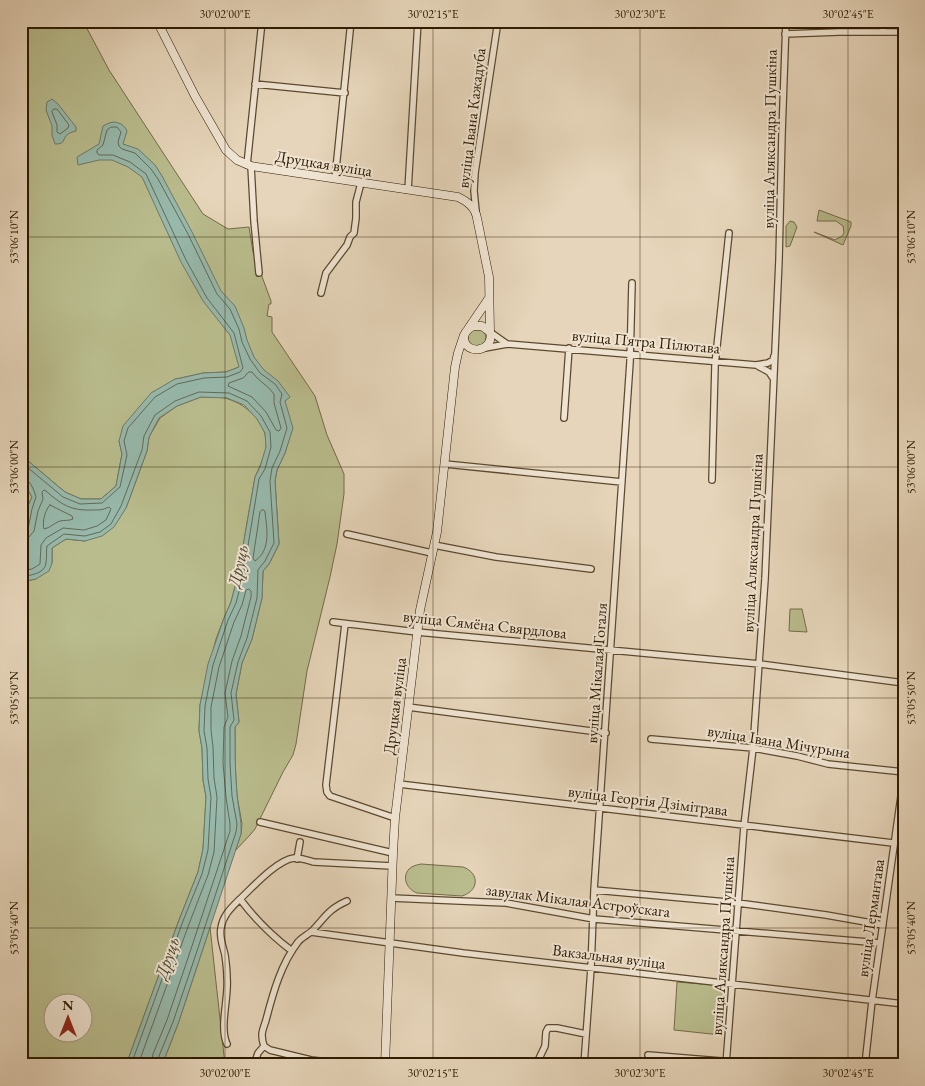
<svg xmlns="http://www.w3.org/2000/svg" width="925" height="1086" font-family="'EB Garamond',serif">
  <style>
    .green { fill: #b9bc8d; stroke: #746b46; fill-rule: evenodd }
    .water { fill: #97b9ac; stroke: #6d7967 }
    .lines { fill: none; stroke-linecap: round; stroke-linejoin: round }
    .shore { stroke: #626a56; stroke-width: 1 }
    .minor-casing { stroke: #5c492e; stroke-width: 8 }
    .secondary-casing { stroke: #2e1a00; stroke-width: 9 }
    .minor { stroke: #efe4d2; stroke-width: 5.5 }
    .secondary { stroke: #efe4d2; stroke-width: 8 }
    .rail-casing { stroke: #2e1a00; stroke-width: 3 }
    .rail { stroke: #efe4d2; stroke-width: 1; stroke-dasharray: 4; stroke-linecap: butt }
    .ticks { fill: none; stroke: #2e1a00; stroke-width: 1; stroke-opacity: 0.45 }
    .labels { text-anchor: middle; stroke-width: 4; stroke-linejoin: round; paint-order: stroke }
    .street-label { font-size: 16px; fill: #2e1a00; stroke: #efe4d2 }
    .water-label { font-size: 18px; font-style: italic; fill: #4e4a34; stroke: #efe4d2 }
    .neatline { fill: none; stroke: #2e1a00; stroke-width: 2 }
    .ticks-label { font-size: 12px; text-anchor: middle; fill: #2e1a00 }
  </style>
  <rect width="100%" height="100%" fill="#e6d5ba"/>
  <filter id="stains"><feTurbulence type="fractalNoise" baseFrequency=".004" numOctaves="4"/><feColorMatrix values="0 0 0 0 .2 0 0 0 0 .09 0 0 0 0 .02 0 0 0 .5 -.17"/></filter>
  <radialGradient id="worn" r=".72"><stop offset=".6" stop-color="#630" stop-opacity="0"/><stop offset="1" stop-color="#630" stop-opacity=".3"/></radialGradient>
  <path class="green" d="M21,21H83L109,70L203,214L228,229L249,227L253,252L271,301V304H269L267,316L272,317V332L315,396L327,435L344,474V494L337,544L330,577L307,671L296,744L293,755L283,772L255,829L250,835L235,851L241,834L242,824L237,796L235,762V727L239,722L236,694L242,663L252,639L262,598L263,571L269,564L279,544L275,481L277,470L285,453L292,428L284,401L239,367L226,372L203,373L181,378L175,379L119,441L122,454L116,486L101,499H81L65,492L21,455Z
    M819,210L851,222V226L843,245L814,232L835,240L842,236L844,233L843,226L836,221H817Z
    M790,221L794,222L797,227L790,246L786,247V226Z
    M468 338a9 9 0 1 1 18 0a9 9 0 1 1-18 0Z
    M201,397C209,397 220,396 228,399C248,405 269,425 266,448C264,458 259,468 255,477L238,575L231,602L224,618L216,639L200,705L199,731L202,748L203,780L206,797L203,849L198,872L179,920L126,1065H21V582L36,579L52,563V548L66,539L85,541L126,508L147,451L149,437L160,418L177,406ZM52,1004H82V1034H52Z
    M21,481L24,483L32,497L27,508L24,527L21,530Z
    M790,609H802L807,632L789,631Z
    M421,864L463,867C480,873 479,891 462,896L417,893C408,890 401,878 409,869C412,866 416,865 421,864Z
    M210,927L225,1065H162L178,1024Z
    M677,982L726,986L721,1035L674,1030Z"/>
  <path class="water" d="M52,99L58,104L76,127V131C72,132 68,133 66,136C62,142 64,144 55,144L52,135V126L46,110L47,102Z
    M114,122C121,123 124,125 127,131L123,144L138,149L155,165L162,176L192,232L221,291L235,306L244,328L247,340L254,357L264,370L278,381L290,397L285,401L293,428L285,453L277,470L275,481L279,544L269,564L263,571L262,598L252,639L242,663L236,694L239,722L235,727C235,749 235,772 237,794C238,808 242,820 241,834L178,1024L162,1065H126L179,920L198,872L203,849L206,797L203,780L202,748L199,731L200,705L208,664L224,618L231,602L238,575L255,477L260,467L266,447L265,433L257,419L244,405L227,398L201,397L177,406L159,418L149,437L147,451L126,508L114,527L102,536L85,541L66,539L52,548V563L49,571L36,579L21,582V530L24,526L27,508L32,497L24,483L21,481V455L65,492L81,499H101L116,486L122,454L119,441L123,426L151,393L175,379L181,378L203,373L226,372L239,367L230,335L203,301L181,262L142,177L128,167L112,160H99L78,165L77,157L99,144L103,126L109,123Z"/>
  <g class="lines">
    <path class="shore" d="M54,109H57L69,125L68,128L60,134L57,132V125L52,112Z
      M249,372H252C258,381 268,385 274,394V403L281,428L279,431L276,430L266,412L252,397L228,386L229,383L243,378Z
      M21,462L63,497L80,504L102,503L120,487L127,455L124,441L128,428L155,397L177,384L204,378L227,377L240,372L243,368L234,333L207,298L186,260L146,174L130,162L113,155H99L97,153V150L103,145L107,130L111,127H117L121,132L118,142L119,146L122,149L135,153L151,169L158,179L188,234L217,294L230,309L239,329L242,342L250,359L260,373L275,384L282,394L280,402L287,428L280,451L272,468L270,481L274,543L265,561L258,570L257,598L247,638L238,662L231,693L234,720L230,727V763L232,796L237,824L236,832L196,954L173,1022L159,1056L157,1065
      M21,477C30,478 34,490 36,497L32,509L28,529L25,532H21
      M50,505L72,516L73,519C69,521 64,520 60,521C54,523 50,528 44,529C42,522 45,510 50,505Z
      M262,510H264L265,512C267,529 271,550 255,561L253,558L260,512Z
      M21,538L29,537L34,531L38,511L43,499L42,492L44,490L46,491C62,505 71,511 93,510C99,510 103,510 109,507L111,509L106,520L97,526L84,530L63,528L46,538L41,545L40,564L32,569L21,571
      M21,577C30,575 45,574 46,563C47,557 46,551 47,546L64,534L85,536L100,532L111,524L121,506L142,450L144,436L155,415L175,401L199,392L229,393L247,401L261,416L270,432L271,447L265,469L259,479L243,576L236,603L228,620L213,665L205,706L204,731L207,748L208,779L211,797L208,850L202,874L183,921L131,1065
      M138,1065L189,924L208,875L214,852L217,797L214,778L213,747L211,730V707L219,667L234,622L242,605L246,590L249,589L251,591V597L241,636L232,661L225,693L228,717L224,727L223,763L226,797L230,824V831L190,952L167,1020L153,1054L151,1065"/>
    <g class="minor-casing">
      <path id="minor" d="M160,27L182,21
        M883,32V21
        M785,34L839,32H904
        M255,84L345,93
        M247,165L262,21
        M251,166L254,221L259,273
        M335,179L351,21
        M408,190L418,21
        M476,211L474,191L475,173L498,21
        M321,293L326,273L347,245L350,237L354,233L356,218V202L361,183
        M490,332L507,344
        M485,348L507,344L756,365L768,363L773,360L774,356
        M758,366L769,372L773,378
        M564,418L569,348
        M445,464L622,482
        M712,480L715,365L729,233
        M347,534L432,553
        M434,545L496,557L591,569
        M333,622L417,632L760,664L904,683
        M345,624L326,785L327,792L330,796L395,818
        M408,707L606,733
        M651,739L753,748L797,756L828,764L904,772
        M399,784L893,843
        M260,822L393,853
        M297,859L300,842
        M594,890L738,903L826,915L883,925
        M391,898L506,903L594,919L880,943
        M311,932L463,953L904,1004
        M292,951C272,936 255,919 240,899C252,888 277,860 294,858C301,858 307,860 314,862L392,866
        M227,1044C219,1027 229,997 227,978C227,970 226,962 225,955C223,946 219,937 221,928C223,915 231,908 240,899
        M264,1046L270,1050L311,1060L354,1065
        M648,1055L770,1065
        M254,1065L258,1053L264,1046C263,1043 262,1038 262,1035C262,1030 265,1024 266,1020C273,993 281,964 298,942C302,937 308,935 313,930C326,916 329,909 347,901
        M536,1065L545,1046L546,1032L548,1028H557L586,1034
        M584,1065L591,968L594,890L630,362L632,283
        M659,1065L660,1056
        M726,1065L744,826L753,748L765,579L779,260L782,134L786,21
        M865,1065L872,1001L904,775"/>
    </g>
    <g class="secondary-casing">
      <path id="secondary" d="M157,21L195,96L226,150L237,160L251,166L458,197C468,202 475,207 477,218L489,277L490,332
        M473,326H482L490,332C495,352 465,356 464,338C464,332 468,329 473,326Z
        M468,329L489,298
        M385,1065L393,853L395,818L420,610L437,532L455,367L458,353L464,335"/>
    </g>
    <use href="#minor" class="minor"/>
    <use href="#secondary" class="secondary"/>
    <g class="rail-casing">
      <path id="rail" d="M904,161V162"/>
    </g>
    <use href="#rail" class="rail"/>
  </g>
  <path class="ticks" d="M225,21V1065M433,21V1065M640,21V1065M848,21V1065M21,237H904M21,467H904M21,698H904M21,928H904"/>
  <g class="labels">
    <g class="street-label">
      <text transform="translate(471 118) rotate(-83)" y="6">вуліца Івана Кажадуба</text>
      <text transform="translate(769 139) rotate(-89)" y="6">вуліца Аляксандра Пушкіна</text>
      <text transform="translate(324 163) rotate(9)" y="6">Друцкая вуліца</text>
      <text transform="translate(646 341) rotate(5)" y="6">вуліца Пятра Пілютава</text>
      <text transform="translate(752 543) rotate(-87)" y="6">вуліца Аляксандра Пушкіна</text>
      <text transform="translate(485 624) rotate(6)" y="6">вуліца Сямёна Свярдлова</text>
      <text transform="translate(596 673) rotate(-86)" y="6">вуліца Мікалая Гогаля</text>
      <text transform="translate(394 706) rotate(-83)" y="6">Друцкая вуліца</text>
      <text transform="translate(779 741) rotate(9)" y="6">вуліца Івана Мічурына</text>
      <text transform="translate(648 800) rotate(7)" y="6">вуліца Георгія Дзімітрава</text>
      <text transform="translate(578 900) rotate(7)" y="6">завулак Мікалая Астроўскага</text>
      <text transform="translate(870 918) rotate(-82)" y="6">вуліца Лермантава</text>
      <text transform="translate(722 946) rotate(-86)" y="6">вуліца Аляксандра Пушкіна</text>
      <text transform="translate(609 956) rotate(7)" y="6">Вакзальная вуліца</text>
    </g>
    <g class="water-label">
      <text transform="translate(238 566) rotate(-78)" y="6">Друць</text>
      <text transform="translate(167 958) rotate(-71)" y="6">Друць</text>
    </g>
  </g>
  <rect width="925" height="1086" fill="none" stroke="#e6d5ba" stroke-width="55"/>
  <g transform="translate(68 1018)"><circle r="24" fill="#efe4d2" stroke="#a2937e"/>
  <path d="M0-4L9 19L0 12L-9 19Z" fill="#8f2418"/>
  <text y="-8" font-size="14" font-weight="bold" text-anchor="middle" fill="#2e1a00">N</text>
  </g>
  <rect x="28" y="28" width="870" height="1030" class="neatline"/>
  <g class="ticks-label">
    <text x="225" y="18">30°02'00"E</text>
    <text x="433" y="18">30°02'15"E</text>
    <text x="640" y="18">30°02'30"E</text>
    <text x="848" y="18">30°02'45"E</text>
    <text transform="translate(14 237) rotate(-90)" y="4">53°06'10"N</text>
    <text transform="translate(911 237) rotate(-90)" y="4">53°06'10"N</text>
    <text transform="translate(14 467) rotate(-90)" y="4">53°06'00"N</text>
    <text transform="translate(911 467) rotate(-90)" y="4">53°06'00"N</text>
    <text transform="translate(14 698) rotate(-90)" y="4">53°05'50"N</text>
    <text transform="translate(911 698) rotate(-90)" y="4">53°05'50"N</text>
    <text transform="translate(14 928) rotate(-90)" y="4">53°05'40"N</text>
    <text transform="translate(911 928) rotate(-90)" y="4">53°05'40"N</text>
    <text x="225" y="1077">30°02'00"E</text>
    <text x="433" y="1077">30°02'15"E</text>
    <text x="640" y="1077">30°02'30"E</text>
    <text x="848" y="1077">30°02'45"E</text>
  </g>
  <rect width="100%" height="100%" filter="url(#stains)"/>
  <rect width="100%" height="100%" fill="url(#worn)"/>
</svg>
